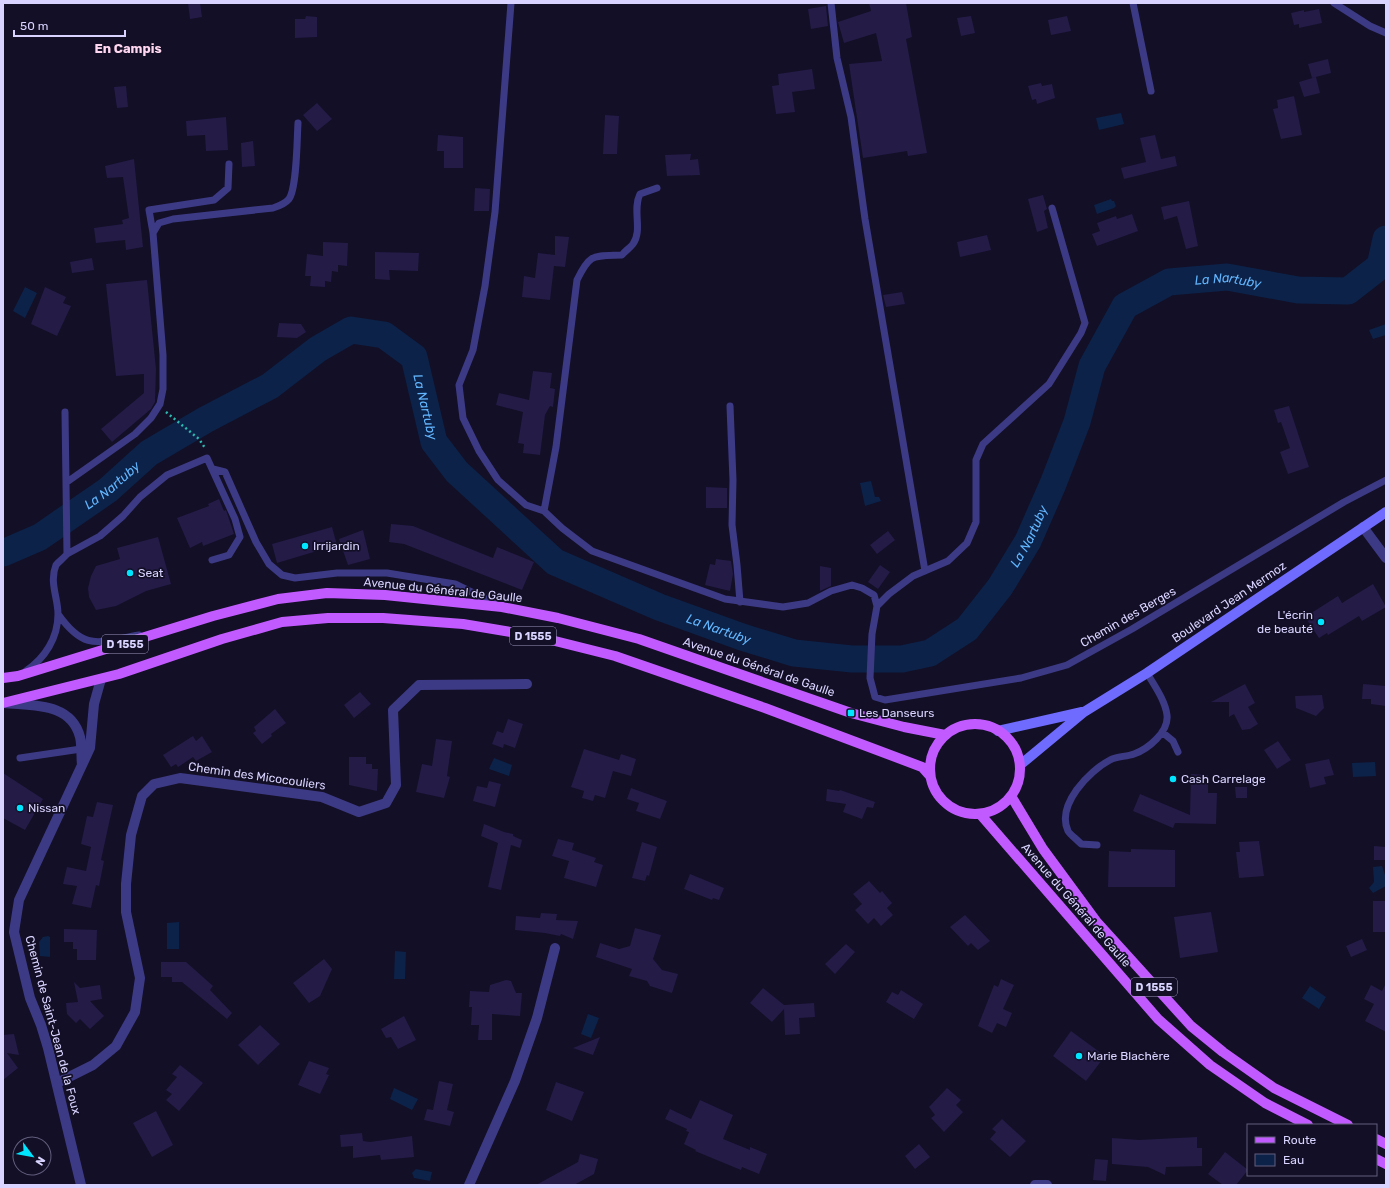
<svg xmlns="http://www.w3.org/2000/svg" width="1389" height="1188" font-family="Rubik,sans-serif">
  <style>
    .water { fill: #0c2248 }
    .lines { fill: none; stroke-linecap: round; stroke-linejoin: round }
    .river { stroke: #0c2248; stroke-width: 27 }
    .building { fill: #241b47 }
    .path { stroke: #2fb8b0; stroke-width: 2.5; stroke-dasharray: 2 3; stroke-linecap: butt }
    .lane { stroke: #3d3a85; stroke-width: 7 }
    .street { stroke: #3d3a85; stroke-width: 10 }
    .secondary { stroke: #6f6bff; stroke-width: 10 }
    .primary { stroke: #c25bff; stroke-width: 10 }
    .poi-dot { fill: #00e5ff; stroke: #130f26; stroke-width: 1.5 }
    .labels { text-anchor: middle; stroke-width: 3.5; stroke-linejoin: round; paint-order: stroke }
    .shield { fill: #130f26; stroke: #9e99be; stroke-width: 1 }
    .shield-label { font-size: 11px; font-weight: bold; fill: #d9d4ff }
    .poi-label { font-size: 12px; fill: #d9d4ff; stroke: #130f26; text-anchor: start }
    .street-label { font-size: 12px; fill: #d9d4ff; stroke: #130f26 }
    .neighbourhood-label { font-size: 13px; font-weight: bold; fill: #ffd6f0; stroke: #130f26 }
    .water-label { font-size: 13px; font-style: italic; fill: #62b6ff; stroke: #130f26 }
  </style>
  <rect width="100%" height="100%" fill="#130f26"/>
  <path class="water" d="M1121,113L1124,124L1099,130L1096,118Z
    M1111,199L1112,201H1114L1116,206L1114,208L1097,214L1094,205Z
    M25,287L37,293L25,318L13,311Z
    M1386,324V335L1373,339L1369,330Z
    M871,481L875,497H879L881,501L865,506L860,483Z
    M494,758L512,765L509,776L489,769Z
    M1375,762L1376,776L1353,777L1352,763Z
    M1382,866L1386,878V886L1373,893L1369,888L1374,882L1373,867Z
    M179,922V949H167V923Z
    M48,936L50,937V957L40,956L39,942L43,937Z
    M395,951L406,952L405,979H394Z
    M1310,986L1326,997L1319,1009L1302,998Z
    M588,1014L599,1018L591,1038L581,1034Z
    M394,1088L418,1099L412,1110L390,1099Z
    M416,1169L432,1172L430,1181L414,1178L412,1173Z"/>
  <g class="lines">
    <path class="river" id="s1" d="M3,553L40,537L108,490L149,453L205,420L270,386L318,349L351,330L384,335L414,357L434,442L457,472L555,562L659,607L742,637L794,653L852,659H902L930,653L967,629L1000,587L1028,541L1053,484L1077,422L1092,366L1125,306L1169,282L1227,277L1298,290L1348,291L1380,266L1386,239"/>
  </g>
  <path class="building" d="M188,3H200L202,17L190,19Z
    M869,3H906L912,37L906,39L927,153L908,156L907,151L863,158L849,64L882,61L876,33L844,43L838,22L871,11Z
    M826,6L828,26L811,29L808,9Z
    M1319,9L1322,23L1299,28V24L1294,25L1291,13L1304,10V12Z
    M306,16L317,17V37L295,38V19H305Z
    M971,16L975,33L961,36L957,18Z
    M1067,16L1071,31L1051,35L1048,20Z
    M1328,59L1331,73L1312,78L1308,64Z
    M812,69L815,89L792,92L795,112L776,114L772,86L779,85L778,74Z
    M1316,77L1320,93L1304,97L1299,82Z
    M1041,83L1042,86L1052,84L1055,98L1037,104L1036,99L1032,100L1028,86Z
    M126,86L128,107L117,108L114,87Z
    M1294,96L1302,135L1281,139L1273,109L1278,108L1277,100Z
    M317,103L332,119L317,131L303,115Z
    M605,115L619,116L617,154H603Z
    M226,117L228,150L206,151L205,135L187,136L186,121Z
    M438,135L463,137V168H444V151H437Z
    M1155,135L1161,159L1175,156L1177,166L1124,179L1121,168L1146,162L1140,138Z
    M253,141L255,166L242,167L241,143Z
    M691,154L690,160L698,159L700,175L667,176L665,155Z
    M134,159L143,247L126,250L125,240L96,243L94,228L123,224L122,220L129,218L123,177L107,178L105,166Z
    M475,188L490,189L489,211H474Z
    M1043,195L1047,209L1044,211L1048,228L1037,232L1028,199Z
    M1189,201L1198,246L1186,249L1177,216L1164,220L1161,207Z
    M1132,214L1138,231L1097,246L1092,234L1100,231L1097,223L1116,216L1117,219Z
    M987,235L991,250L960,257L957,242Z
    M555,236L569,237L565,267L554,266L550,300L522,297L524,276L535,278L538,253L555,255Z
    M323,242L348,243L347,266L338,265V272L332,271L331,282L325,281V287L310,286L311,276H305L307,254L323,256Z
    M375,252L419,253L418,271L389,270L390,280L375,279Z
    M92,258L94,270L72,273L70,262Z
    M147,280L156,369L155,402L151,409L112,442L101,429L144,393V374L116,376L106,284Z
    M45,287L66,297L63,303L71,306L57,336L31,324Z
    M902,292L905,304L886,307L883,295Z
    M279,323L301,324L306,332L297,338L277,337Z
    M533,371L552,373L550,388L555,389L553,407L550,406L545,415L540,455L523,453L524,444L518,443L523,412L496,405L499,393L529,400Z
    M1289,406L1309,467L1288,474L1280,452L1290,448L1281,422L1278,423L1274,410Z
    M706,487L727,488V508H706Z
    M219,499L224,511L226,510L234,534L203,546L202,542L190,548L177,518L209,506L208,504Z
    M391,524L413,526L493,558L497,547L534,562L522,590L404,544L389,542Z
    M332,527L337,545L277,563L272,544Z
    M363,530L370,559L348,565L339,539Z
    M888,531L895,540L877,554L870,545Z
    M158,537L171,584L146,591L116,606L96,610L89,597L88,588L91,576L96,566L120,559L117,548Z
    M716,559L731,561L733,574L730,591L705,585L710,564L715,565Z
    M880,565L890,572L878,589L868,582Z
    M820,566L831,568V586L820,591Z
    M1373,584L1386,607L1362,621L1359,616L1328,635L1327,633L1319,638L1305,617L1338,596L1342,603Z
    M1245,684L1255,703L1248,707L1258,724L1250,729L1242,730L1234,714L1229,717V702H1211Z
    M1363,684L1386,686V706L1371,704V699H1362Z
    M360,692L371,704L354,718L344,705Z
    M1322,695L1324,708L1316,716L1296,708L1295,696Z
    M275,709L286,723L271,734L272,736L262,744L253,733L256,731L254,727Z
    M508,719L523,724L515,748L504,744L503,748L492,744L497,731L503,733Z
    M193,736L196,741L202,736L212,752L196,761L193,757L178,767L176,764L171,767L163,755Z
    M436,739L452,741L447,776L450,777L444,798L416,792L422,764L432,766Z
    M1278,741L1291,760L1277,769L1264,750Z
    M584,749L619,760L621,754L636,759L631,776L613,771L605,798L595,795L593,801L582,798L584,791L571,787Z
    M349,757H366V764H372V769H378L377,791L349,785Z
    M1329,759L1334,775L1324,777L1326,784L1310,788L1305,764Z
    M3,773L43,799L25,830L3,818Z
    M1191,774L1208,775V793H1217L1216,824L1175,823L1173,828L1133,811L1140,794L1190,815Z
    M489,781L501,784L495,807L473,801L477,786L487,788Z
    M1235,787H1247V798H1236Z
    M631,788L667,801L660,819L636,811L639,803L627,799Z
    M827,789L839,791L840,790L875,802L873,808L867,807L862,819L843,812L846,804L826,801Z
    M97,802L113,805L101,860L104,861L99,886L96,885L91,908L72,904L77,886L63,884L67,867L86,871L91,847L81,844L87,816L93,817Z
    M484,824L504,832L513,834V836L522,840L520,848L511,845L501,890L488,887L498,843L481,836Z
    M558,839L574,843L572,850L596,858L594,862L603,865L596,887L564,878L569,861L552,856Z
    M1259,841L1264,876L1239,878L1236,852H1240L1239,842Z
    M642,842L657,847L649,876L647,875L645,881L632,878Z
    M1374,846L1386,847V860H1374Z
    M1131,849L1175,850V887H1108L1109,851L1131,852Z
    M690,874L724,888L719,900L713,898L712,900L684,889Z
    M869,881L880,893L882,891L892,903L887,908L893,915L881,926L874,918L868,924L855,910L862,904L853,894Z
    M1373,901H1386V932H1373Z
    M1211,912L1218,952L1180,958L1174,917Z
    M541,913L557,914L556,920L578,921L573,939L561,934L560,936L545,933L515,930L516,916L540,918Z
    M965,915L990,941L978,950L971,943L968,946L950,927Z
    M635,928L661,935L653,959L662,970L678,974L672,993L650,986L647,981L629,976L632,969L596,957L600,943L619,949L630,946Z
    M64,929L97,930L96,960H77V949H73V942H64Z
    M1362,939L1367,950L1351,957L1346,946Z
    M846,944L855,952L835,974L825,964Z
    M324,959L332,969L320,996L309,1003L293,983Z
    M161,962H186L213,986L210,990L232,1013L227,1019L182,982H172V977H161Z
    M1001,979L1014,985L1003,1009L1012,1013L1006,1027L997,1023L992,1033L978,1026L994,985L998,987Z
    M506,980L511,981L516,993H522L520,1016L492,1014V1040H478L479,1025H471L472,1007H469L470,991L489,992L490,985Z
    M74,982L80,988L100,985L102,999L90,1001L104,1016L90,1029L80,1019L76,1023L67,1014L66,1003L78,1002Z
    M1386,983V1032L1365,1021L1374,1004L1364,999L1371,985L1382,991Z
    M763,988L784,1005L814,1003L815,1017L799,1018L800,1034L785,1035L784,1009L772,1022L750,1003Z
    M901,990L923,1004L914,1019L886,1002L892,992L898,995Z
    M404,1016L416,1040L398,1049L391,1037L386,1038L381,1029Z
    M260,1025L280,1044L258,1065L238,1045Z
    M1071,1031L1105,1056L1086,1081L1053,1056Z
    M14,1034L19,1055L7,1053L18,1068L3,1080V1035Z
    M600,1037L593,1055L573,1048Z
    M309,1061L329,1068L326,1074L329,1075L320,1094L298,1085Z
    M180,1065L203,1083L179,1111L166,1100L172,1094L166,1090L177,1077L172,1074Z
    M439,1081L453,1084L447,1110L454,1112L450,1126L424,1120L427,1109L433,1110Z
    M556,1082L584,1092L572,1121L546,1110Z
    M947,1088L961,1100L956,1105L963,1112L944,1132L931,1118L935,1115L929,1107Z
    M700,1100L733,1115L723,1139L750,1150V1147L767,1154L759,1174L742,1167L741,1170L695,1151L696,1150L684,1144L689,1132L686,1131L687,1129L665,1119L670,1109L691,1119Z
    M156,1111L173,1145L152,1157L133,1123Z
    M1002,1119L1026,1141L1010,1157L990,1139L996,1132L992,1129Z
    M362,1133L363,1141L370,1142L412,1136L414,1157L381,1160L380,1155L353,1158V1146L341,1147L340,1135Z
    M1197,1137V1148H1202V1166L1166,1167L1165,1175L1148,1167L1112,1164V1138L1139,1140Z
    M919,1144L930,1157L915,1169L905,1156Z
    M1225,1152L1248,1170L1236,1185H1223L1208,1174Z
    M580,1154L598,1159L594,1174L574,1185H536L578,1162Z
    M1095,1159L1108,1160L1106,1181L1093,1180Z"/>
  <g class="lines">
    <path class="path" d="M166,412L199,439L205,448"/>
    <path class="lane" d="M511,3L495,212L485,286L473,350L459,385L463,418L479,451L498,480L526,505L544,511L562,528L592,551L725,599L783,607L808,603L831,591L852,585L862,588L874,595L877,606
      M831,3L837,58L851,117L865,219L925,571
      M1133,3L1151,91
      M1334,3L1370,26L1386,33
      M1052,208L1085,323L1081,333L1049,384L983,444L976,460V522L967,543L948,561L913,576L889,594L877,606L872,634L870,678L875,697L885,700L1021,678L1067,665L1132,629L1344,502L1386,480
      M153,233L149,210L214,200L228,188L229,164
      M730,406L733,480L732,525L737,565L740,602
      M213,469L225,472L256,542L269,564L282,575L295,578L337,573H387L455,584L496,604
      M67,482L135,434L151,418L160,404L163,389V355L153,233L159,223L173,219L273,208C279,206 285,204 289,199C297,188 297,138 298,123
      M544,511L556,447L577,280C590,253 593,256 622,255C625,251 630,248 633,244C643,230 632,210 640,194L657,188
      M67,554L100,536L123,516L140,497L167,475L207,458L235,519L240,537L229,555L212,560
      M58,614C85,652 98,642 139,635
      M26,671C45,658 58,638 58,614C58,598 49,582 56,565C58,562 64,558 67,554L65,412
      M1162,732L1173,741L1178,752
      M20,758L81,749
      M1097,845L1081,844C1078,840 1070,835 1068,831C1056,805 1089,771 1110,760C1117,756 1126,757 1134,754C1148,749 1169,732 1167,715C1165,700 1154,685 1147,673"/>
    <path class="street" d="M1363,527L1386,558
      M4,703C32,706 71,702 80,737C82,745 81,756 82,765
      M57,1083L93,1065L116,1046L135,1012L140,978L126,912V884L131,835L142,796L154,784L180,778L322,797L359,812L386,803L396,785L393,710L419,685L527,684
      M81,1185L48,1048L41,1025L30,998L14,932L19,900L90,748L94,704L101,679
      M469,1185L515,1081L537,1018L555,948
      M1035,1185H1047"/>
    <path class="secondary" d="M998,731L1082,712
      M1020,765L1084,712L1147,673L1386,512"/>
    <path class="primary" d="M3,678L18,676L213,616L278,599L327,593L385,595L502,607L558,618L639,639L851,713L904,727L945,735
      M3,703L119,674L222,639L282,622L328,618H383L463,624L535,636L615,656L765,708L922,767L930,776
      M930 769a45 45 0 1 1 90 0a45 45 0 1 1-90 0Z
      M1011,796L1043,849L1096,921L1191,1026L1223,1052L1274,1088L1348,1125
      M980,814L1158,1019L1210,1065L1265,1103L1308,1125
      M1376,1139L1386,1144
      M1376,1159L1386,1164"/>
  </g>
  <g class="poi-dot">
    <circle cx="305" cy="546" r="4"/>
    <circle cx="130" cy="573" r="4"/>
    <circle cx="1321" cy="622" r="4"/>
    <rect x="847" y="709" width="8" height="8" rx="2"/>
    <circle cx="1173" cy="779" r="4"/>
    <circle cx="20" cy="808" r="4"/>
    <circle cx="1079" cy="1056" r="4"/>
  </g>
  <g class="labels">
    <g class="shield">
      <rect x="510" y="627" width="46" height="18" rx="3"/>
      <rect x="102" y="635" width="46" height="18" rx="3"/>
      <rect x="1131" y="978" width="46" height="18" rx="3"/>
    </g>
    <g class="shield-label">
      <text x="533" y="640">D 1555</text>
      <text x="125" y="648">D 1555</text>
      <text x="1154" y="991">D 1555</text>
    </g>
    <g class="poi-label">
      <text x="313" y="550">Irrijardin</text>
      <text x="138" y="577">Seat</text>
      <text x="1313" y="619" text-anchor="end">L'écrin<tspan x="1313" dy="14">de beauté</tspan></text>
      <text x="859" y="717">Les Danseurs</text>
      <text x="1181" y="783">Cash Carrelage</text>
      <text x="28" y="812">Nissan</text>
      <text x="1087" y="1060">Marie Blachère</text>
    </g>
    <g class="street-label">
      <text transform="translate(443 590) rotate(6)" y="4">Avenue du Général de Gaulle</text>
      <text transform="translate(1229 602) rotate(-34)" y="4">Boulevard Jean Mermoz</text>
      <text transform="translate(1128 617) rotate(-30)" y="4">Chemin des Berges</text>
      <text transform="translate(759 667) rotate(19)" y="4">Avenue du Général de Gaulle</text>
      <text transform="translate(257 776) rotate(8)" y="4">Chemin des Micocouliers</text>
      <text transform="translate(1076 905) rotate(49)" y="4">Avenue du Général de Gaulle</text>
      <text transform="translate(53 1025) rotate(75)" y="4">Chemin de Saint-Jean de la Foux</text>
    </g>
    <g class="neighbourhood-label">
      <text x="128" y="53">En Campis</text>
    </g>
    <g class="water-label">
      <text dy="5" stroke="none"><textPath href="#s1" startOffset="1653">La Nartuby</textPath></text>
      <text dy="5" stroke="none"><textPath href="#s1" startOffset="537">La Nartuby</textPath></text>
      <text dy="5" stroke="none"><textPath href="#s1" startOffset="129">La Nartuby</textPath></text>
      <text dy="5" stroke="none"><textPath href="#s1" startOffset="1293">La Nartuby</textPath></text>
      <text dy="5" stroke="none"><textPath href="#s1" startOffset="921">La Nartuby</textPath></text>
    </g>
  </g>
  <rect width="1389" height="1188" fill="none" stroke="#d9d4ff" stroke-width="8"/>
  <rect x="1247" y="1124" width="130" height="52" fill="#130f26" stroke="#625e7d"/>
  <rect x="1255" y="1137" width="20" height="6" fill="#c25bff" stroke="#625e7d"/>
  <text x="1283" y="1144" font-size="12" fill="#d9d4ff">Route</text>
  <rect x="1255" y="1154" width="20" height="12" fill="#0c2248" stroke="#625e7d"/>
  <text x="1283" y="1164" font-size="12" fill="#d9d4ff">Eau</text>
  <g transform="translate(32 1156) rotate(122)"><circle r="19" fill="#130f26" stroke="#625e7d"/>
  <path d="M0-3L7 15L0 10L-7 15Z" fill="#00e5ff"/>
  <text y="-6" font-size="11" font-weight="bold" text-anchor="middle" fill="#d9d4ff">N</text>
  </g>
  <path d="M14 30v6h111v-6" fill="none" stroke="#d9d4ff" stroke-width="2"/>
  <text x="20" y="30" font-size="12" fill="#d9d4ff" stroke="#130f26" stroke-width="3" paint-order="stroke">50 m</text>
</svg>
